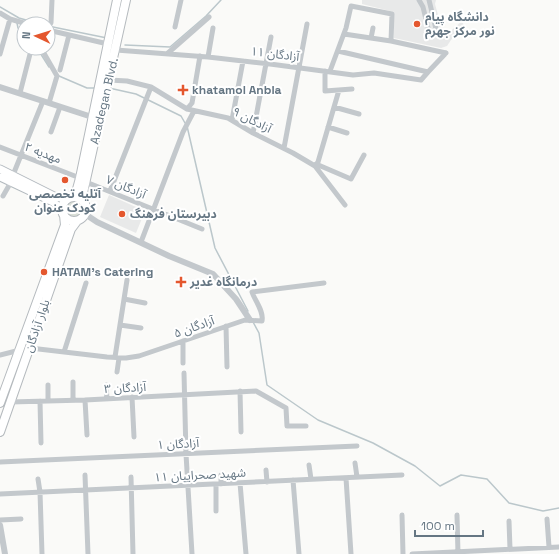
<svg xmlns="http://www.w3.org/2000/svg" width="559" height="554" font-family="'Space Grotesk','Noto Sans Arabic',sans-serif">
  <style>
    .built { fill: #e8e9e9 }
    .green { fill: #dadfd7 }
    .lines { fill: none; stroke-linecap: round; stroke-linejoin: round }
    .stream { stroke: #bbc7cb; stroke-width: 1.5 }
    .secondary-casing { stroke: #b3babf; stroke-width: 9 }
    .primary-casing { stroke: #b5babe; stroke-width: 10 }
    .minor { stroke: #c3c8cc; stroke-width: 5 }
    .tertiary { stroke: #c3c8cc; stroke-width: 6 }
    .secondary { stroke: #fff; stroke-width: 7 }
    .primary { stroke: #fff; stroke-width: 8 }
    .poi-dot { fill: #e4572e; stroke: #fff; stroke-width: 1.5 }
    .labels { text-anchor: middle; stroke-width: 4; stroke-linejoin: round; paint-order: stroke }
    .poi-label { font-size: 12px; font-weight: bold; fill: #657683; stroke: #fff; text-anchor: start }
    .street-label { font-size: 12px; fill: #657683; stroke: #fff }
  </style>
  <rect width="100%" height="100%" fill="#fafaf8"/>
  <path class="built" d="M362,0H436L435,4L444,37L462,21L464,26L455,34L447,46L441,48L394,38V12L362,4Z
    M109,195L145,211L136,233L100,217Z"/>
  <path class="green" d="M65 209a9 9 0 1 1 18 0a9 9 0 1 1-18 0Z"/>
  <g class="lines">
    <path class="stream" d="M0,7L19,18L40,24
      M17,23L18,28L24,34
      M48,26L107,38
      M125,45L170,47L206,16L221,0
      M37,48L49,67
      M59,76L87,88H95
      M109,88L136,94L181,116L185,123
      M187,126L215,248L248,311
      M253,322L259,333L267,385L318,420L373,443L415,466L440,486L461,475L487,479L509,503L543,511L559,508"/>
    <g class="secondary-casing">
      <path id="secondary" d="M0,169L56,197L66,199
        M0,177L53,202L58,206L62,211"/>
    </g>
    <g class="primary-casing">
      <path id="primary" d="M62 209a12 12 0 1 1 24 0a12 12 0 1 1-24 0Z
        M72,197L77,189L80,178L117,0
        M84,202L83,193L126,0
        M0,403L65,225L64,215
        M0,432L71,229L77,221"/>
    </g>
    <path class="minor" d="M419,0L423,7L429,32L434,34L436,32V29L429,0
      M0,13L10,19L27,24
      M51,23L52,0
      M175,27L181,0
      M48,30L108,44
      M344,34L391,41
      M371,38L373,28
      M41,48L57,76L49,103
      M116,50L208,57L270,64L353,75L374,73L421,80L428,72
      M338,51L428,72L446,53
      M168,53L209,17
      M0,54L10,19
      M208,57L213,28
      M60,70L69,35
      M325,71V91L352,89
      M330,71L346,28L351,6L392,14L391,41L446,53
      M109,80L127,81L151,87L187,109L228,118L253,133L293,153L315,166L345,205
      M20,93L30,54
      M334,107L359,114
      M187,109L192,103L200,56
      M232,120L243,61
      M328,127L347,133
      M51,132L60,107
      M253,133L271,37
      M0,147L80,178
      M284,148L307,24
      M316,164L351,179L364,155
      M315,166L318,162L339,90
      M13,175L43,101
      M86,182L202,229
      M110,191L151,87
      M3,196L11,182
      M141,242L183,132L194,111
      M124,299L145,303
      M120,325L141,328
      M226,326L227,367
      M183,341V363
      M30,348L107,357L126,358L139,356L245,320L262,321C264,311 255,301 252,292L324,283
      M64,352L86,283
      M0,355L20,350
      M115,357L127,280
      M117,372L119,358
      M184,373L186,454L192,554
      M140,384V397
      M48,385V401
      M106,385L107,399
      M240,391L241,432
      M132,397L134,437
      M73,400V382
      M85,400L87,435
      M40,401L41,443
      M10,402L85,400L256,391L286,408L287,426H306
      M0,462L357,446
      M355,463L357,477
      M309,465L311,479
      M266,470L267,482
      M85,475L88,554
      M131,477L133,554
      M346,478L351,554
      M38,479L40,492L42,554
      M293,480L299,554
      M240,483L246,554
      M216,484V511
      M221,484V475
      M0,494L402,475
      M402,515L403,554
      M457,515L458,554
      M547,519L549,547
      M0,520L21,519
      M509,521L510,549
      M412,554L559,547"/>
    <path class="tertiary" d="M0,87L92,117
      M85,214L97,222L169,256L213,274L236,299L250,320
      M0,525L5,554"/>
    <use href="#secondary" class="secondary"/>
    <use href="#primary" class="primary"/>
  </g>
  <g class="poi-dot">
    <circle cx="417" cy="24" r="4"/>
    <path d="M181 84h4v4h4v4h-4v4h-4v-4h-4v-4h4z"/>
    <circle cx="65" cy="180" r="4"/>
    <circle cx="122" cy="214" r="4"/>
    <circle cx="44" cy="272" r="4"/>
    <path d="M179 276h4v4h4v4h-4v4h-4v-4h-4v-4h4z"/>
  </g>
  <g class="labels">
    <g class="poi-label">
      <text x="425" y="21">دانشگاه پیام<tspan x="425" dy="14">نور مرکز جهرم</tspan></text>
      <text x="192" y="94">khatamol Anbia</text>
      <text x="65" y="198" text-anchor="middle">آتلیه تخصصی<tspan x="65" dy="14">کودک عنوان</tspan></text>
      <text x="130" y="218">دبیرستان فرهنگ</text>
      <text x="52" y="276">HATAM's Catering</text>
      <text x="190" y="286">درمانگاه غدیر</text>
    </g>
    <g class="street-label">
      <text transform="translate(275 54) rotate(7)" y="4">آزادگان ۱۱</text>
      <text transform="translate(104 101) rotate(-77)" y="4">Azadegan Blvd.</text>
      <text transform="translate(252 120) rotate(27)" y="4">آزادگان ۹</text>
      <text transform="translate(43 153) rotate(21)" y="4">مهدیه ۲</text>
      <text transform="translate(126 187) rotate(23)" y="4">آزادگان ۷</text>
      <text transform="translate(37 326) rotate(-71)" y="4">بلوار آزادگان</text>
      <text transform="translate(194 327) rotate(-19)" y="4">آزادگان ۵</text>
      <text transform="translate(125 388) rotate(-3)" y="4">آزادگان ۳</text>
      <text transform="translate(178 444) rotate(-3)" y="4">آزادگان ۱</text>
      <text transform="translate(200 475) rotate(-3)" y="4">شهید صحراییان ۱۱</text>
    </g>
  </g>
  <g transform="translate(36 36) rotate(274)"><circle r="19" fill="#ffffff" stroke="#c1c8cd"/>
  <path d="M0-3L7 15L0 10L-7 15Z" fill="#e4572e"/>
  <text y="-6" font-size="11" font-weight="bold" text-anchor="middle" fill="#657683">N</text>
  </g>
  <path d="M415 530v6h68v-6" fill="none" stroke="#657683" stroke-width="2"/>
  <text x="421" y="530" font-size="12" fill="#657683" stroke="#ffffff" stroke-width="3" paint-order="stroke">100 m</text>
</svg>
